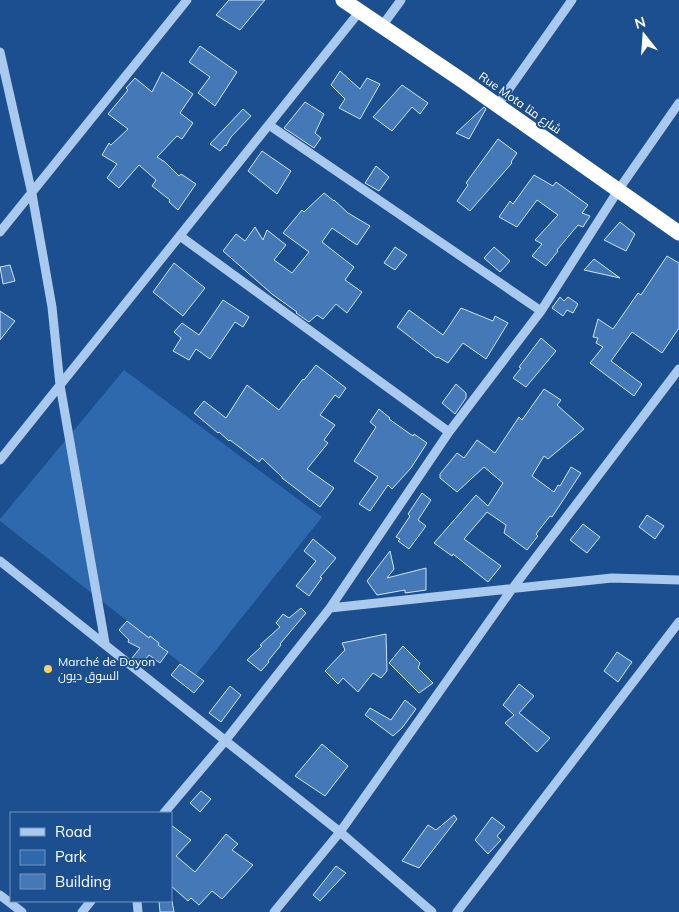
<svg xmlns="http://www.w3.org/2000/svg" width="679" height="912" font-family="Mulish,Cairo,sans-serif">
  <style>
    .green { fill: #2e69ad }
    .building { fill: #4478b7; stroke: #cfe3fa }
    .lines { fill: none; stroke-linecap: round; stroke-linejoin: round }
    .minor { stroke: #a9c9ee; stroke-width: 9 }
    .highway { stroke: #fff; stroke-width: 15 }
    .poi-dot { fill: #ffd166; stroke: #1b4f8f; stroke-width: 2 }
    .labels { text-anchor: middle; stroke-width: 4; stroke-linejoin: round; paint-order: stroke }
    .street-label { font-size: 12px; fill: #fff; stroke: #1b4f8f }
    .poi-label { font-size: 12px; fill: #fff; stroke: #1b4f8f; text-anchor: start }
  </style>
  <rect width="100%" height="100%" fill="#1b4f8f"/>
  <path class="green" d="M124,370L322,517L196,675L0,521V519Z"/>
  <path class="building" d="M229,0H265L240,30L216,15Z
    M200,46L237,72L215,106L198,93L210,77L189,62Z
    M340,71L360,89L367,78L380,84L360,119L339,108L345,99L331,85Z
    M162,72L193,94L180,113L193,123L182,139L177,136L157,157L165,162L179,176L181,174L196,184L178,210L169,202L170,200L152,186L156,180L139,165L119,188L107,178L117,164L102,155L109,143L111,145L128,129L108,114L128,90L126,88L135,78L152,92Z
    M402,85L428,103L420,114L412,107L392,131L373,117Z
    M305,102L324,114L315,133L321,138L314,148L284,128Z
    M484,107L486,109L469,139L456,133Z
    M243,109L251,116L231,137L226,146L225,145L220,151L210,144Z
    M498,139L517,153L511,162L512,163L470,211L457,201L468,185L466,183Z
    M262,151L291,171L277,194L248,171Z
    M376,166L389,177L379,191L365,183Z
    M534,175L553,186L556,182L588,205L582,213L590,216L583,227L578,225L557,250L558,251L546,266L532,256L542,244L535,240L558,215L537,200L517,227L499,217L510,201L513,204Z
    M324,193L334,201V200L348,213L370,226L357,245L332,228L322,242L354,267L345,280L362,292L347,313L336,304L323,319L317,315L309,322L296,313L297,312L272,294L223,251L236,234L245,241L255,227L263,240L267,230L286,245L274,260L292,273L309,252L283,233L302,210L304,212Z
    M620,222L635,234L626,251L604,240Z
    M395,247L407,255L395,270L384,263Z
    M494,247L510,261L500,272L484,258Z
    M667,256L679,263V328L662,353L632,332L611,361L642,384L634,396L590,363L603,347L596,343L598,338L593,337L598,319L613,329L638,293L641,295Z
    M594,259L620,278L584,270Z
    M174,263L205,288L183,316L153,292Z
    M10,265L15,281L3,284L0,267Z
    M560,297L564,301L568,297L578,304L573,313L567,310L563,316L552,308Z
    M223,300L249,317L243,327L235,322L210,359L196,349L189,360L173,351L181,338L174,332L182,323L199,335Z
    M461,308L493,321L495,316L508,323L486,359L463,343L448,363L438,357L437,358L397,327L409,310L443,335Z
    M0,311L15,321L0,340Z
    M541,338L556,351L526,387L513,378L521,368L519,367Z
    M316,365L346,388L339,398L335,395L320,415L335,425L324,440L328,443L307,469L334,488L320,507L282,478V477L262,458L259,462L230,440L229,441L219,432L218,433L194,413L204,401L226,418L247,385L279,410L303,379L304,380Z
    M456,384L466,393V398L455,414L442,403Z
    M544,389L561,400L557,405L584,429L548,459L544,456L532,476L554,492L558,485L560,486L571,467L581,473L552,517L550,516L536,534L538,536L527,550L504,533L506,525L487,512L464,539L501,566L488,582L453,554L452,556L434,543L476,495L488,506L503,483L484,467L457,492L440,478V474L457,453L464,458L477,440L495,453L519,417L522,420Z
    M379,409L390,418L389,419L413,436L414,434L427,443L411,468L392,489L388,485L370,511L359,504L378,477L354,461L376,427L370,422Z
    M422,493L431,500L418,520L426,526L409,549L398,541L400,539L396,537L410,516L408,514Z
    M647,515L664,526L655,539L639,527Z
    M583,524L600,537L587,553L570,540Z
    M313,539L336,558L320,577L322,578L309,596L296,586L316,561L304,551Z
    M390,551L394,569L387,578L426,568V590L405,593V590L377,595L367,581Z
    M301,608L306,613L280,644L281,645L268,661L269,662L261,671L247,660L262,646L260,645L280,627L276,623L283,614L289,618Z
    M127,621L149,638L150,636L159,643L158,645L168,652L160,663L149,655L141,665L132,658L140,648L128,642L129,640L119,630Z
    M386,634L387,671L381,678L373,673L358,692L343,678L338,684L325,671L345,650L342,643Z
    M403,646L420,663L418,668L433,683L419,693L389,663Z
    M617,652L632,662L618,682L604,671Z
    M180,664L204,681L194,693L171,675Z
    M519,684L534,696L519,713L550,738L537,752L505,723L514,715L503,705Z
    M230,686L241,695L221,722L209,713Z
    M405,700L416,709L402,728L393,736L365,715L370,708L391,720Z
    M322,744L348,766L325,796L295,776Z
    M201,791L211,799L200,812L190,803Z
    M454,815L457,819L419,868L402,861L428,825L436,830Z
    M492,817L505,827L497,836L501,840L488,854L475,840Z
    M171,825L191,840L176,856L195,872L226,834L238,844L232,850L253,865L222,899L212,891L199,905L191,898L188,901L171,886Z
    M336,866L346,873L320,901L313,895Z
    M159,901H172L174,912H160Z"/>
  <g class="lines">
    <path class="minor" d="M382,26L401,0
      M0,52L32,194L52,307L60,385L105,643
      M497,106L572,0
      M269,125L541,311
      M0,232L187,0
      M180,236L449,432
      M0,460L360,11
      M0,561L340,832L432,912
      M330,608L612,578L679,580
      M164,813L225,741L330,608L449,432L541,311L619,189L679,103
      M0,895L22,912
      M137,901L138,912
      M82,912L91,901
      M274,912L340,832L512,589L679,369
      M457,912L679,622"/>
    <path class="highway" d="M343,0L463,81L679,233"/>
  </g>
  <circle class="poi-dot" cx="48" cy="669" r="5"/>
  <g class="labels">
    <g class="street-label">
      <text transform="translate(520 103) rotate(35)" y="4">Rue Mota شارع متا</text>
    </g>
    <g class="poi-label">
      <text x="58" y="666">Marché de Doyon<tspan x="58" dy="14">السوق ديون</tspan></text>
    </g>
  </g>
  <rect x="10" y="812" width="162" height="90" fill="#1b4f8f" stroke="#7695bc"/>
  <rect x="20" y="828" width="25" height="8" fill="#a9c9ee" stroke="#7695bc"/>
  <text x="55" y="837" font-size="15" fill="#ffffff">Road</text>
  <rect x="20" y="850" width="25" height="15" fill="#2e69ad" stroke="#7695bc"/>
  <text x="55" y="862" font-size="15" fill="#ffffff">Park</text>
  <rect x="20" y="874" width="25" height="15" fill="#4478b7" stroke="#7695bc"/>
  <text x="55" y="887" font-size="15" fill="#ffffff">Building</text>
  <g transform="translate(644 35) rotate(343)" stroke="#1b4f8f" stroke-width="4" paint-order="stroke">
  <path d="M0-4L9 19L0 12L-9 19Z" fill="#ffffff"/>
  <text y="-8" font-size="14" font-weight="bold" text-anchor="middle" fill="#ffffff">N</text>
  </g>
</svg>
